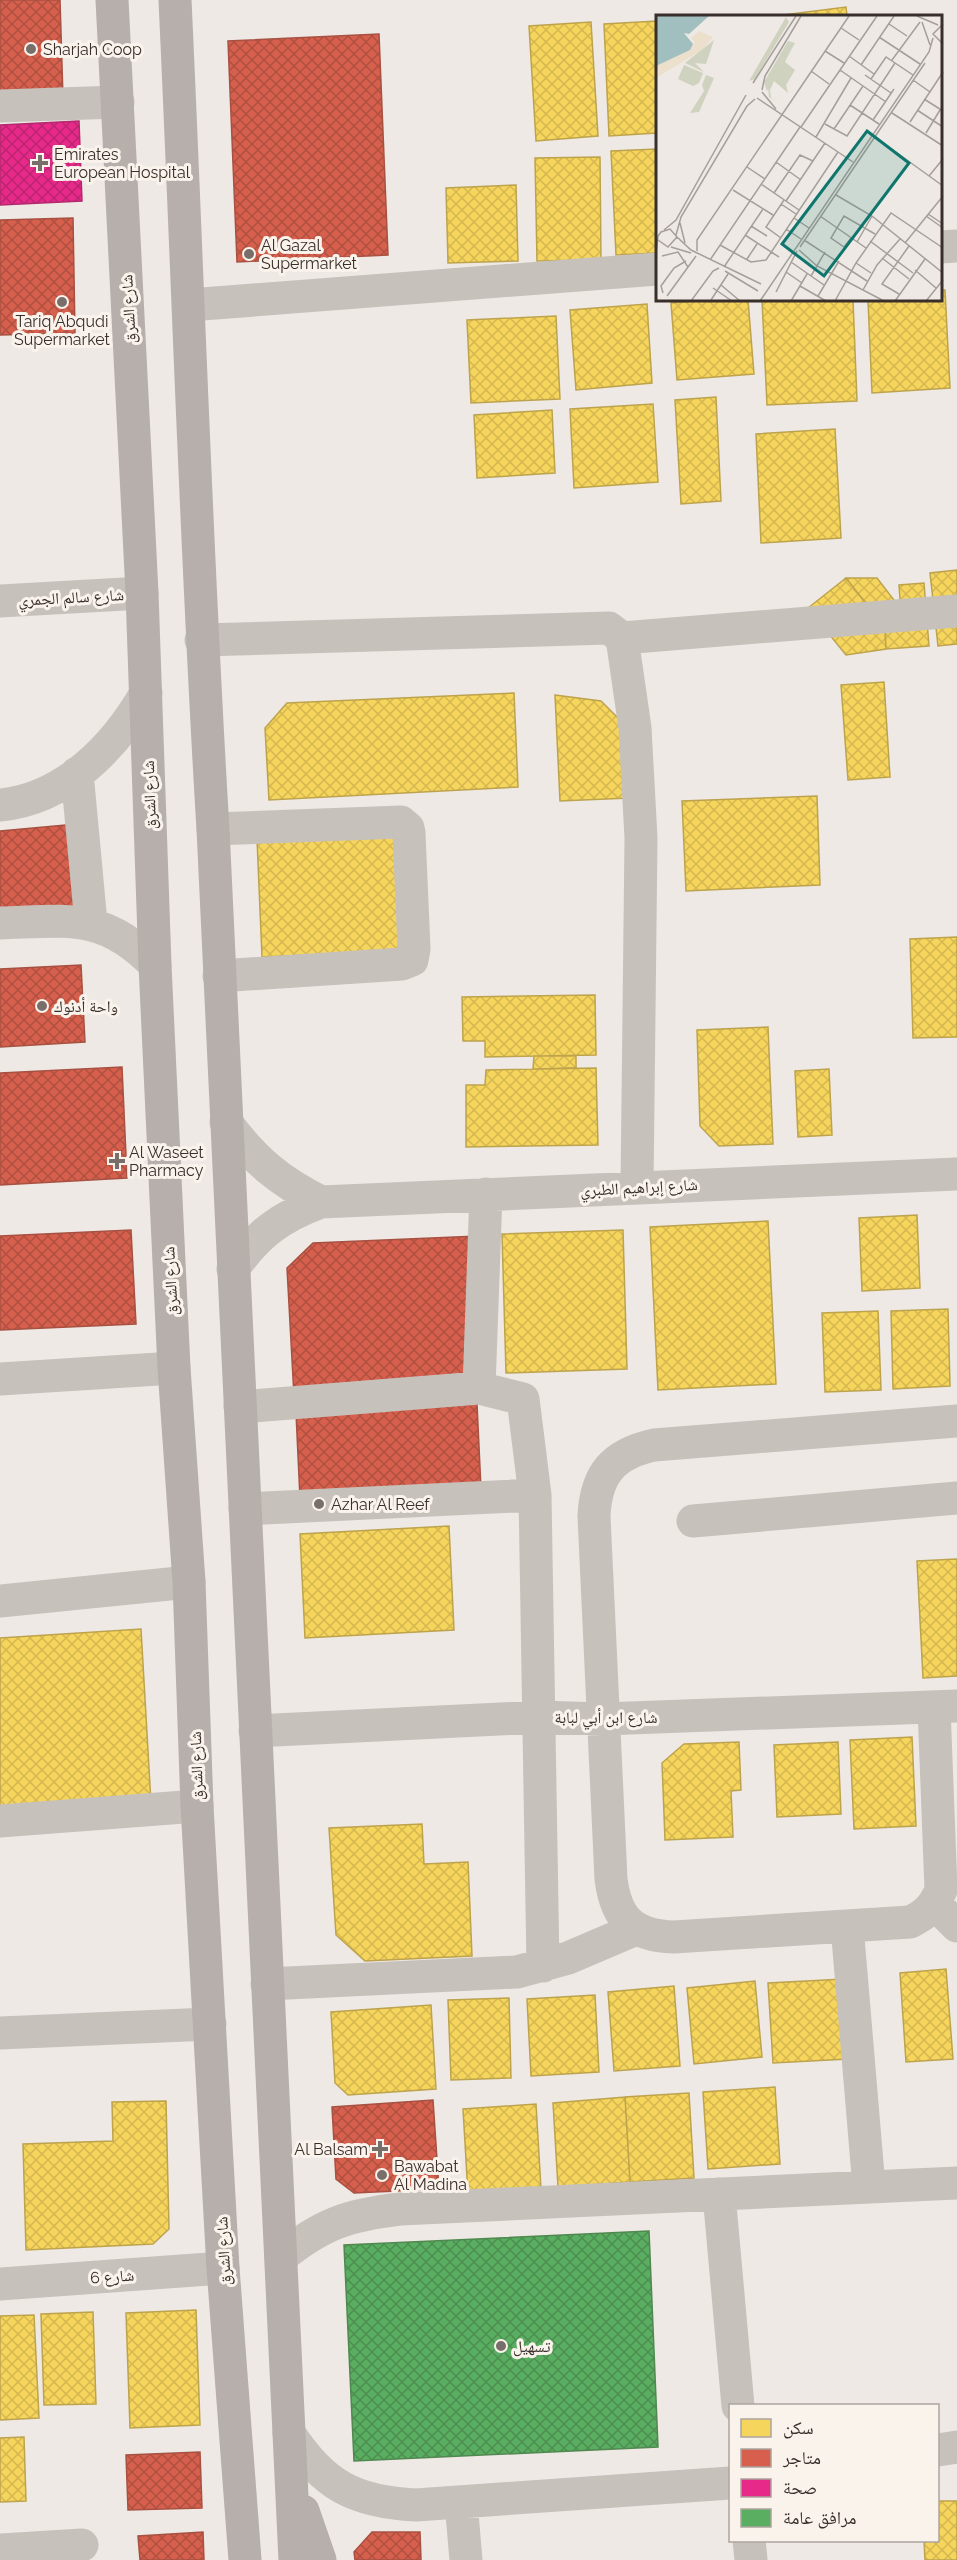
<svg xmlns="http://www.w3.org/2000/svg" width="957" height="2560" font-family="Raleway,'Noto Naskh Arabic',sans-serif">
  <style>
    .homes { fill: url(#homes-cross-hatch); stroke: #bda34d; stroke-width: 1.5 }
    .shops { fill: url(#shops-cross-hatch); stroke: #a75142; stroke-width: 1.5 }
    .health { fill: url(#health-cross-hatch); stroke: #b22a6d; stroke-width: 1.5 }
    .public { fill: url(#public-cross-hatch); stroke: #508850; stroke-width: 1.5 }
    .lines { fill: none; stroke-linecap: round; stroke-linejoin: round }
    .minor { stroke: #c7c1bc; stroke-width: 33 }
    .major { stroke: #b6afab; stroke-width: 33 }
    .poi-dot { fill: #786f6b; stroke: #f9f3ec; stroke-width: 2 }
    .labels { text-anchor: middle; stroke-width: 6; stroke-linejoin: round; paint-order: stroke }
    .poi-label { font-size: 16px; fill: #382e2a; stroke: #f9f3ec; text-anchor: start }
    .street-label { font-size: 16px; fill: #382e2a; stroke: #f9f3ec }
    .inset-road { fill: none; stroke: #a59e9a; stroke-width: 1.5 }
    .view { fill: #0f766e; fill-opacity: 0.15; stroke: #0f766e; stroke-width: 3 }
    .inset-edge { fill: none; stroke: #382e2a; stroke-width: 3 }
  </style>
  <defs>
    <pattern id="homes-cross-hatch" width="8" height="8" patternUnits="userSpaceOnUse" patternTransform="scale(1.5)"><rect width="8" height="8" fill="#f6d55c"/><path d="M0 0l8 8M0 8l8-8" fill="none" stroke="#d4b750"/></pattern>
    <pattern id="shops-cross-hatch" width="8" height="8" patternUnits="userSpaceOnUse" patternTransform="scale(1.5)"><rect width="8" height="8" fill="#d6604d"/><path d="M0 0l8 8M0 8l8-8" fill="none" stroke="#af5040"/></pattern>
    <pattern id="health-cross-hatch" width="8" height="8" patternUnits="userSpaceOnUse" patternTransform="scale(1.5)"><rect width="8" height="8" fill="#e7298a"/><path d="M0 0l8 8M0 8l8-8" fill="none" stroke="#bc2471"/></pattern>
    <pattern id="public-cross-hatch" width="8" height="8" patternUnits="userSpaceOnUse" patternTransform="scale(1.5)"><rect width="8" height="8" fill="#5aae61"/><path d="M0 0l8 8M0 8l8-8" fill="none" stroke="#4b8e50"/></pattern>
  </defs>
  <rect width="100%" height="100%" fill="#eee9e4"/>
  <path class="homes" d="M846,7L847,16H775Z
    M657,21V133L609,136L604,24Z
    M591,22L598,136L536,141L529,26Z
    M657,149V253L616,255L611,151Z
    M600,157L601,260L537,261L535,158Z
    M516,185L518,261L448,263L446,188Z
    M940,290H945L950,388L872,393L868,300H940Z
    M709,300H748L754,374L677,380L671,303Z
    M762,300H853L857,401L767,405Z
    M647,304L652,383L576,390L570,310Z
    M556,316L560,399L471,403L467,320Z
    M716,397L721,501L681,504L675,400Z
    M653,404L658,482L574,488L570,409Z
    M552,410L555,473L477,478L474,415Z
    M835,429L841,538L761,543L756,434Z
    M957,570V644L938,646L930,573Z
    M846,578H877L894,600L875,615Z
    M846,578L885,628L886,649L846,655L808,608Z
    M924,583L929,646L886,649L884,615L901,614L899,585Z
    M884,682L890,777L848,780L841,685Z
    M514,693L518,787L269,800L265,728L287,703Z
    M555,695L601,701L626,726L629,798L560,801Z
    M817,796L820,885L686,891L682,801Z
    M397,832L402,951L262,957L257,839Z
    M957,937V1037L913,1038L910,939Z
    M595,995L596,1055L485,1057V1041H463L462,997Z
    M768,1027L773,1144L719,1146L700,1126L697,1030Z
    M534,1056H576V1068L533,1069Z
    M596,1068L598,1145L466,1147V1085H485L486,1070Z
    M829,1069L832,1135L798,1137L795,1071Z
    M917,1215L920,1288L862,1291L859,1218Z
    M768,1221L776,1384L658,1390L650,1227Z
    M623,1230L627,1369L506,1373L502,1234Z
    M948,1309L950,1386L893,1389L891,1311Z
    M878,1311L881,1390L825,1392L822,1313Z
    M449,1526L454,1630L305,1638L300,1534Z
    M957,1559V1676L923,1678L917,1561Z
    M141,1629L151,1803L0,1813V1638Z
    M912,1737L916,1826L854,1829L850,1740Z
    M739,1742L741,1790L731,1791L733,1837L665,1840L662,1763L684,1744Z
    M838,1742L841,1814L777,1817L774,1745Z
    M422,1824L424,1864L468,1862L472,1956L365,1961L336,1935L329,1828Z
    M946,1969L953,2059L906,2062L900,1973Z
    M844,1979L848,2059L773,2063L768,1983Z
    M755,1981L762,2057L694,2064L687,1988Z
    M674,1986L680,2066L614,2071L608,1992Z
    M595,1995L599,2072L531,2076L527,1999Z
    M509,1998L511,2078L451,2080L448,2000Z
    M431,2005L436,2089L348,2095L335,2083L331,2012Z
    M775,2087L780,2164L708,2169L703,2092Z
    M689,2093L694,2178L630,2182L625,2097Z
    M625,2097L630,2182L558,2187L553,2103Z
    M166,2101L169,2229L153,2244L26,2250L23,2144L113,2141L112,2102Z
    M536,2104L541,2189L468,2194L463,2109Z
    M196,2310L200,2425L130,2428L126,2313Z
    M93,2312L96,2404L44,2405L41,2314Z
    M34,2315L39,2418L0,2420V2316Z
    M24,2437L26,2501L0,2502V2438Z
    M938,2501H957V2560H925L924,2540H938Z"/>
  <path class="shops" d="M0,0H60L63,98L0,101Z
    M379,34L388,255L237,262L228,41Z
    M73,218L75,333L0,335V220Z
    M76,824L86,906L0,913V831Z
    M81,965L85,1042L0,1047V969Z
    M122,1067L127,1178L0,1185V1073Z
    M131,1230L136,1324L0,1330V1236Z
    M478,1236L485,1387L294,1396L287,1268L313,1243Z
    M477,1404L481,1489L300,1498L296,1413Z
    M433,2100L439,2189L354,2193L336,2179L332,2107Z
    M200,2452L202,2508L128,2510L126,2455Z
    M203,2532L204,2560H140L138,2536Z
    M372,2532H420L421,2560H355L354,2552Z"/>
  <path class="health" d="M79,121L82,201L0,205V125Z"/>
  <path class="public" d="M649,2231L658,2447L354,2461L344,2245Z"/>
  <g class="lines">
    <path class="minor" d="M0,106L118,102
      M940,247L957,246
      M189,305L657,269
      M0,601L142,593
      M622,638L957,611
      M201,640L609,628L622,638L635,728L641,838L637,1187
      M77,773L91,923
      M0,805C65,799 115,747 146,693
      M213,829L401,822L408,828L409,833L414,949L412,960L402,964L219,976
      M0,923C68,921 104,912 155,965
      M226,1122C254,1160 279,1181 321,1202
      M486,1194L479,1388L523,1399L535,1495L543,1966
      M233,1269C258,1234 280,1217 321,1202L957,1174
      M0,1379L174,1368
      M240,1407L479,1388
      M245,1509L535,1495
      M693,1521L957,1498
      M0,1601L189,1582
      M934,1707L941,1890C934,1906 927,1914 910,1922L674,1937C633,1936 616,1919 611,1879L594,1516C596,1474 613,1454 654,1445L957,1421
      M255,1731L539,1717L603,1719L957,1706
      M0,1821L197,1806
      M935,1904L957,1926
      M847,1926L869,2187
      M267,1984L517,1972L568,1958L636,1929
      M0,2033L210,2024
      M719,2194L738,2406
      M281,2257C322,2224 348,2215 400,2209L957,2183
      M0,2284L223,2268
      M289,2433C323,2485 354,2502 416,2505L730,2483
      M938,2450L957,2447
      M461,2502L466,2560
      M749,2540L751,2560
      M0,2550L82,2545"/>
    <path class="major" d="M112,0L142,593L155,965L174,1368L189,1582L197,1806L223,2268L245,2560
      M175,0C188,277 196,553 213,829L295,2560
      M303,2511L320,2560"/>
  </g>
  <g class="poi-dot">
    <circle cx="31" cy="49" r="6"/>
    <path d="M37 154h6v6h6v6h-6v6h-6v-6h-6v-6h6z"/>
    <circle cx="249" cy="254" r="6"/>
    <circle cx="62" cy="302" r="6"/>
    <circle cx="42" cy="1006" r="6"/>
    <path d="M114 1152h6v6h6v6h-6v6h-6v-6h-6v-6h6z"/>
    <circle cx="319" cy="1504" r="6"/>
    <path d="M377 2140h6v6h6v6h-6v6h-6v-6h-6v-6h6z"/>
    <circle cx="382" cy="2175" r="6"/>
    <circle cx="501" cy="2346" r="6"/>
  </g>
  <g class="labels">
    <g class="poi-label">
      <text x="43" y="55">Sharjah Coop</text>
      <text x="54" y="160">Emirates<tspan x="54" dy="18">European Hospital</tspan></text>
      <text x="261" y="251">Al Gazal<tspan x="261" dy="18">Supermarket</tspan></text>
      <text x="62" y="327" text-anchor="middle">Tariq Abqudi<tspan x="62" dy="18">Supermarket</tspan></text>
      <text x="54" y="1012">واحة أدنوك</text>
      <text x="129" y="1158">Al Waseet<tspan x="129" dy="18">Pharmacy</tspan></text>
      <text x="331" y="1510">Azhar Al Reef</text>
      <text x="368" y="2155" text-anchor="end">Al Balsam</text>
      <text x="394" y="2172">Bawabat<tspan x="394" dy="18">Al Madina</tspan></text>
      <text x="513" y="2352">تسهيل</text>
    </g>
    <g class="street-label">
      <text transform="translate(128 309) rotate(-93)" y="6">شارع الشرق</text>
      <text transform="translate(71 597) rotate(-3)" y="6">شارع سالم الجمري</text>
      <text transform="translate(149 795) rotate(-92)" y="6">شارع الشرق</text>
      <text transform="translate(639 1187) rotate(-3)" y="6">شارع إبراهيم الطبري</text>
      <text transform="translate(170 1281) rotate(-93)" y="6">شارع الشرق</text>
      <text x="606" y="1723">شارع ابن أبي لبابة</text>
      <text transform="translate(196 1766) rotate(-92)" y="6">شارع الشرق</text>
      <text transform="translate(223 2251) rotate(-93)" y="6">شارع الشرق</text>
      <text transform="translate(112 2276) rotate(-4)" y="6">شارع 6</text>
    </g>
  </g>
  <g transform="translate(656 15)">
    <rect width="286" height="286" fill="#eee9e4"/>
    <path d="M130,2L133,7L99,64L93,66ZM132,26L139,28L111,76L108,67Z" fill="#cfd2bf"/>
    <path d="M43,16L57,22L46,35L0,63V51L34,35L39,27L35,23Z" fill="#ece0cc"/>
    <path d="M58,25L50,49L39,48L48,57L29,48ZM138,29L129,47L139,55L130,70L132,78L118,66L114,75L115,83L127,91L113,82L112,73ZM28,50L47,58L43,68L37,71L22,64ZM50,60L58,63L43,97L34,98L48,76L46,70Z" fill="#cfd2bf"/>
    <path d="M0,1H53L33,19L28,18L37,29L34,35L0,51Z" fill="#a1bfbe"/>
    <path class="inset-road" d="M261,1L282,10M266,7L274,30M233,9L251,21M287,9L277,19L287,29M185,13L203,25M223,22L264,49M169,36L188,48M193,41L218,59M236,45L264,7M205,50L238,1M184,55L230,87M155,56L173,69M209,60L235,78M215,64L230,42L257,60M257,65L274,77M97,68L140,1M106,75L109,61L145,1M106,77L120,94M101,83L197,147M268,84L287,96M194,90L223,109M261,95L287,112M236,98L287,131M217,105L238,74M254,107L287,57M169,109L191,121L239,48M145,112L221,1M178,114L207,71M270,118L284,95M160,122L195,63M219,122L287,171M120,147L145,165M91,152L109,164M273,161L287,144M105,169L143,195M77,175L117,200M118,178L144,140L157,146M180,180L216,201L287,258M130,186L169,128M125,189L140,199M272,199L287,209M164,201L210,233M270,201L287,213M138,203L153,213M24,208L29,228M95,211L111,221M130,214L145,224M8,215L20,205L90,80M20,220L25,202L91,91L99,84M89,220L123,242M21,222L35,235L105,269M125,223L110,212L128,185M195,223L188,232L175,223L188,201L219,219M148,225L211,266M214,226L257,258M201,227L216,201M249,228L287,181M64,230L95,247L110,245L182,137M15,232L35,238M144,232L269,48M143,235L161,251L228,286M41,236V225L193,1M0,238L2,221L5,217L14,214L21,222L12,232L2,225M6,241L22,237L32,252M226,243L253,264M91,244L101,229M54,245L144,112M135,247L168,270M200,248L215,258M68,252L107,194M259,255L280,273M69,256L102,276M130,257L146,268M155,261L169,237M65,270L84,286M144,271L170,286M57,273L76,286M207,275L221,250L244,224M120,277L141,236M7,278L5,271L18,253L30,246M243,279L226,269L253,231M11,281L40,241M162,281L183,246M55,285L72,259M35,286L57,256L63,253M104,286L273,37L277,23M135,286L151,259M179,286L200,248L235,198L287,233M239,286L269,244M270,286L287,265"/>
    <path class="view" d="M211,116L253,148L168,261L126,229Z"/>
    <rect width="286" height="286" class="inset-edge"/>
  </g>
  <rect x="729" y="2404" width="210" height="138" fill="#f9f3ec" stroke="#aca49e" stroke-width="1.5"/>
  <rect x="741" y="2419" width="30" height="18" fill="#f6d55c" stroke="#aca49e" stroke-width="1.5"/>
  <text x="783" y="2434" font-size="18" fill="#382e2a">سكن</text>
  <rect x="741" y="2449" width="30" height="18" fill="#d6604d" stroke="#aca49e" stroke-width="1.5"/>
  <text x="783" y="2464" font-size="18" fill="#382e2a">متاجر</text>
  <rect x="741" y="2479" width="30" height="18" fill="#e7298a" stroke="#aca49e" stroke-width="1.5"/>
  <text x="783" y="2494" font-size="18" fill="#382e2a">صحة</text>
  <rect x="741" y="2509" width="30" height="18" fill="#5aae61" stroke="#aca49e" stroke-width="1.5"/>
  <text x="783" y="2524" font-size="18" fill="#382e2a">مرافق عامة</text>
</svg>
